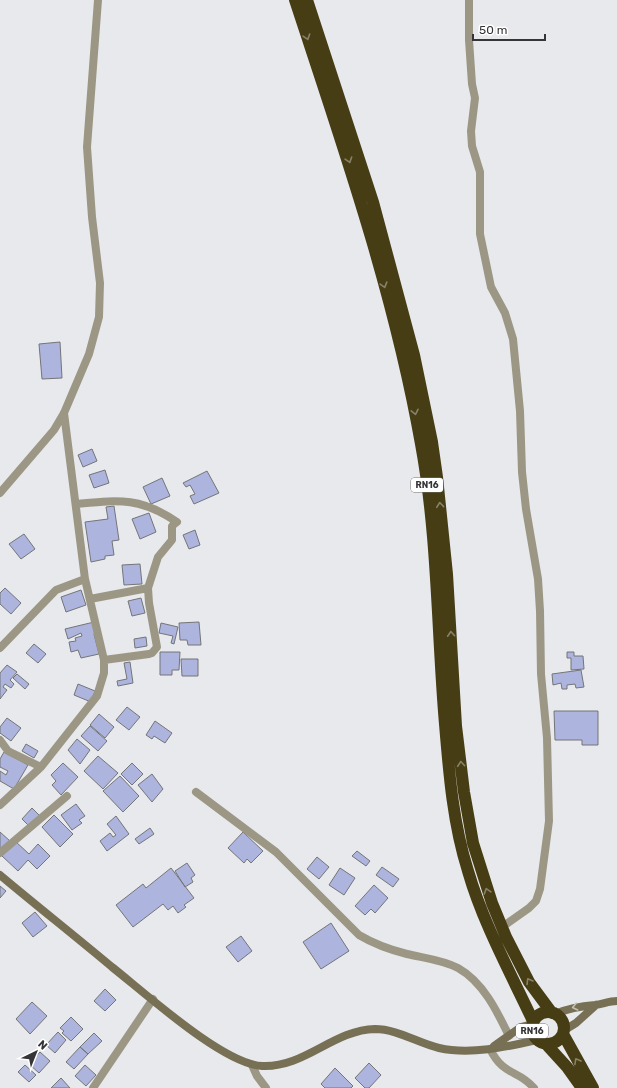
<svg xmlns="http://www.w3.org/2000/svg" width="617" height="1088" font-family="Rubik,sans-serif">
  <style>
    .building { fill: #adb4dd; stroke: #747579 }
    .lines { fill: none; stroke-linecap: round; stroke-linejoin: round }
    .street { stroke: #9c9785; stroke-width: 8 }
    .secondary { stroke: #777055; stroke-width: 8 }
    .highway { stroke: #473d15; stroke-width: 12 }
    .oneway { stroke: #878167 }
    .oneway2 { stroke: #c2bfb2 }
    .labels { text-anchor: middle; stroke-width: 3; stroke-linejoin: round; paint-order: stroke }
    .shield { fill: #fff; stroke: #727273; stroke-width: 1 }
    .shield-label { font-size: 9px; font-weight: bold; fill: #353537 }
  </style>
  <rect width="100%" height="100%" fill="#e8e9ed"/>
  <path class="building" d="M60,342L62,378L42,379L39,344Z
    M92,449L97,461L83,467L78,455Z
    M105,470L109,483L94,488L89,475Z
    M207,471L219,493L194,504L190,496L195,494L190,485L186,487L183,483Z
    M162,478L170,496L151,504L143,487Z
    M114,506L119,540L112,541L114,555L105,556V559L91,562L85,522L108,519L106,507Z
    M149,513L156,532L140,539L132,519Z
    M195,530L200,545L189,549L183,535Z
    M24,534L35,549L21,559L9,544Z
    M140,564L142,584L124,585L122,565Z
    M5,588L21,603L11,614L0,604V593Z
    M81,590L86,605L66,612L61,597Z
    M141,598L145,613L132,616L128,601Z
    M94,622L97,633L94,634L99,654L81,658L78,650L71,652L69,642L76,641L75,638L82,636L81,633L68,639L65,629Z
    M199,622L201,645H188L187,640H180L179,623Z
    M161,623L178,627L174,644L171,643L173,636L159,633Z
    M146,637L147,646L135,648L134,639Z
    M34,644L46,654L38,663L26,653Z
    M160,652H180L179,670H172V675H160Z
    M567,652H574V656H583L584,669L571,670V658H567Z
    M181,659H198V676H182Z
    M130,662L133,683L118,686L117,681L127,679L124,663Z
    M7,665L17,672L10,680L14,684L11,688L5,684L3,687L7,690L0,699V673Z
    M581,670L584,687L576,688L575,684L567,685V689H562L561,683L553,685L552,674Z
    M17,674L29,684L25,689L13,678Z
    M78,684L95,691L91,702L74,695Z
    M127,707L140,717L129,730L116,720Z
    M554,711H598V745H582V740H555Z
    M99,714L114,727L105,738L90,725Z
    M7,718L21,728L11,741L0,733V727Z
    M155,721L172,733L165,743L154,736L152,739L146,735Z
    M90,726L107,741L98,751L81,736Z
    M77,739L90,750L80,764L68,750Z
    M26,744L38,751L34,758L22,751Z
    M4,752L28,765L14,789L0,781V771L6,775L8,771L0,767V759Z
    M98,756L118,773L103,789L84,771Z
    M63,763L78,777L61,795L52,785L56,781L51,775Z
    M132,763L143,774L132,785L121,774Z
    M152,774L163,789L152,802L138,785Z
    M120,776L139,796L123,812L103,791Z
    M76,804L85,816L79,820L82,823L72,830L61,815Z
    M32,808L40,816L29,826L22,819Z
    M54,815L73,834L60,847L42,827Z
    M116,816L129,834L107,851L100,841L110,833L113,837L116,835L107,824Z
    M150,828L154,834L139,844L135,839Z
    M0,832L10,841L0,852Z
    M243,832L263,851L251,863L247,859L244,863L228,848Z
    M15,841L29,854L38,844L50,856L37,869L28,860L18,871L2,856Z
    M357,851L370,861L366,866L352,856Z
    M317,857L329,867L319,879L307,869Z
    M187,863L195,875L191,878L193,882L185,887L175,871Z
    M382,867L399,879L393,887L376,875Z
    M171,868L194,898L184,905L186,907L178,913L173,906L168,910L163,904L133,927L116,905L143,884L146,888Z
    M340,868L355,878L344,895L329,885Z
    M374,885L388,898L375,913L371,909L365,915L355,906Z
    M0,886L6,891L0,898Z
    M35,912L47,926L33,937L22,923Z
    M331,923L349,951L321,969L303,942Z
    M241,936L252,951L238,962L226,947Z
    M105,989L116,1000L105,1011L94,1001Z
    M32,1002L47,1016L30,1034L16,1019Z
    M71,1017L83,1029L71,1041L62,1033L64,1031L60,1028Z
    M58,1032L66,1040L55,1053L46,1045Z
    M94,1033L102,1041L88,1054L80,1047Z
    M80,1047L88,1054L74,1069L66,1062Z
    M40,1052L50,1061L39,1073L29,1064Z
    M369,1063L381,1075L369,1088H365L355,1078Z
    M25,1065L36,1075L29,1082L18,1072Z
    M85,1065L96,1075L86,1086L75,1076Z
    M335,1068L353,1086L351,1088H325L321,1084Z
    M61,1078L70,1088H51Z"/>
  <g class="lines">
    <path class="street" d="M469,0V40L472,84L475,98L471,131L472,146L480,172V234L491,287L505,313L513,339L520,411L522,472L526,509L538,579L540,611L541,674L547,738L549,821L540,889L536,901L529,908L502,927
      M0,493L54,430L64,413L89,354L99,317L100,283L92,217L87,147L98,0
      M77,504C119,500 140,497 177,522L172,526V540L158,557L148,588L149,603L157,647L152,653L149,654L104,660
      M90,599L148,588
      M0,648L56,590L85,579
      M0,740L8,751L41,767
      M196,792L276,852L359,935C374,944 391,950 407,954C424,958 443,960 458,968C483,982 497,1011 509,1036
      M0,805L41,767L97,696L104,673V660L85,579L64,413
      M0,853L67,796
      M490,1049C504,1077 518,1069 534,1088
      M252,1065L257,1076L266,1088
      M93,1088L153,999"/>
    <path class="secondary" d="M0,875C37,906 75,936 112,967C145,993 223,1064 262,1066C305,1068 333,1030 375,1029C397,1029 418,1043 439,1048C470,1055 506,1047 537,1040
      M555,1014C569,1008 581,1006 595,1005C603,1004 609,1001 617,1001
      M563,1031L576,1023L596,1005
      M494,1046L521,1027L532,1024"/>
    <path class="highway" d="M295,0C343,146 394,292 421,444C438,536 437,631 445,724C449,773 453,824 468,871C483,923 510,972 533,1021
      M307,0L373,202L414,355L432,442L437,477L447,574L456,726L464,792L473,843L492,903L506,937L529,982L552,1013
      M532 1028a16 16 0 1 1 32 0a16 16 0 1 1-32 0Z
      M563,1034L593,1088
      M546,1044L567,1067L582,1088"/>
  </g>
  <defs><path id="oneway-chevron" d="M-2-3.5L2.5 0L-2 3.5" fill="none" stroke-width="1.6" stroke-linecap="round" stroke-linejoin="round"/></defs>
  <g class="oneway">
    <use href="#oneway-chevron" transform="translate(307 37) rotate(72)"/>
    <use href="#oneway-chevron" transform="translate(349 160) rotate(72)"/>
    <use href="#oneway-chevron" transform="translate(384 285) rotate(74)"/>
    <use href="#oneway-chevron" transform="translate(415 412) rotate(78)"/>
    <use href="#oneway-chevron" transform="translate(440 505) rotate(-96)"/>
    <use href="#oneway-chevron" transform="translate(451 634) rotate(-94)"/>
    <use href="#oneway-chevron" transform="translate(461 764) rotate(-95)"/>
    <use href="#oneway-chevron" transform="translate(487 891) rotate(-108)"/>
    <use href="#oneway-chevron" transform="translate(529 981) rotate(-121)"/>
    <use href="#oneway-chevron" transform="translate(577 1061) rotate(-119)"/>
  </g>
  <use class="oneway2" href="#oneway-chevron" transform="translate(575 1007) rotate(167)"/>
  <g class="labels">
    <g class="shield">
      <rect x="411" y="478" width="32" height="14" rx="3"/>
      <rect x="516" y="1024" width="32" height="14" rx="3"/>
    </g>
    <g class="shield-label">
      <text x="427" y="488">RN16</text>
      <text x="532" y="1034">RN16</text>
    </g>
  </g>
  <g transform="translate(36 1052) rotate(43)" stroke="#ffffff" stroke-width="3" paint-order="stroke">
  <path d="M0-3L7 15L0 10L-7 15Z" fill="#353537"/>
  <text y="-6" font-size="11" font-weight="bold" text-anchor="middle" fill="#353537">N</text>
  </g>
  <path d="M473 34v6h72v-6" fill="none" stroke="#353537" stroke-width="2"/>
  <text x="479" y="34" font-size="12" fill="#353537" stroke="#ffffff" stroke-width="3" paint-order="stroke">50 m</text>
</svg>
